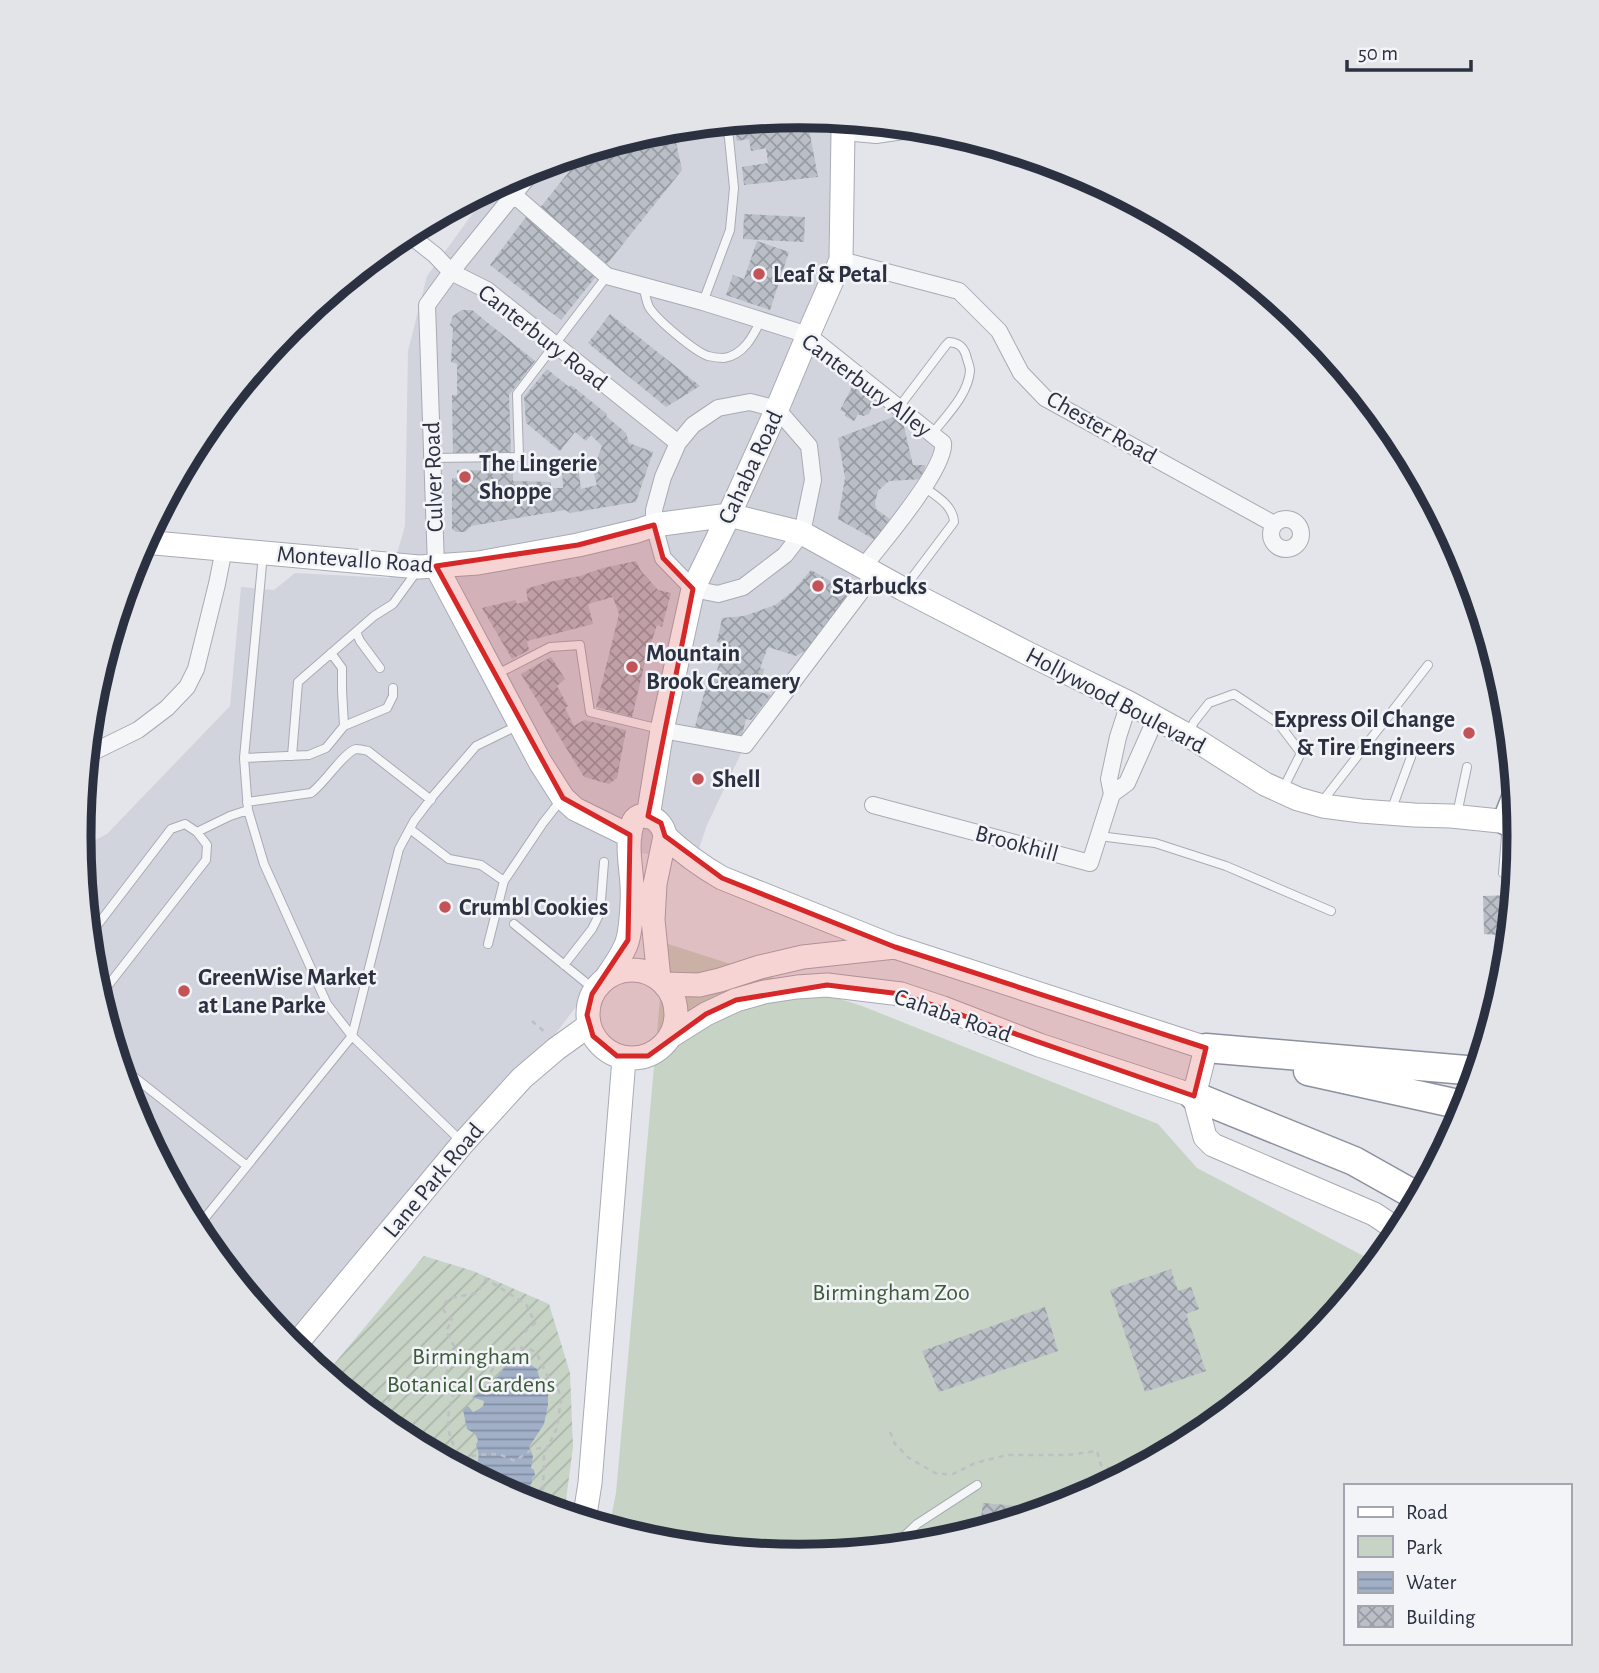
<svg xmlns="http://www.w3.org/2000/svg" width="1599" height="1673" font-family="'Alegreya Sans',sans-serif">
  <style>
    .built { fill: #d1d4dc }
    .green { fill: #c7d3c5 }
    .garden { fill: url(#garden-furrows) }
    .water { fill: url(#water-rules) }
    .building { fill: url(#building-cross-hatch) }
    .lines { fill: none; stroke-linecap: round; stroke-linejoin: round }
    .lane-casing { stroke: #a8abb4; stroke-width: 10 }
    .street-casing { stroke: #a8abb4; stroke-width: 18 }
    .secondary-casing { stroke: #a8abb4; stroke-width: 25 }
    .highway-casing { stroke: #8b919f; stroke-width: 31 }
    .path { stroke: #bdbfc5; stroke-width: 2.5; stroke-dasharray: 5 5; stroke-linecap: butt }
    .lane { stroke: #f5f6f8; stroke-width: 8 }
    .street { stroke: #f5f6f8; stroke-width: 16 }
    .secondary { stroke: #fff; stroke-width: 23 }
    .highway { stroke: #fff; stroke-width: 28 }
    .marked { fill: #d62828; fill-opacity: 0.2; stroke: #d62828; stroke-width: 5; stroke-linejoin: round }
    .poi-dot { fill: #c45358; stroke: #f2f4f7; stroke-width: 2.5 }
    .labels { text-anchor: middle; stroke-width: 5; stroke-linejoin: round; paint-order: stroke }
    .poi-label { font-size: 24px; font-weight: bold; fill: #2c3141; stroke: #f2f4f7; text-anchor: start }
    .street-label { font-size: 24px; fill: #2c3141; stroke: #f2f4f7 }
    .park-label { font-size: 24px; fill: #3d5b3a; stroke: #f2f4f7 }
    .rim { fill: none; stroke: #2c3141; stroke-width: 9 }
  </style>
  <defs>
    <pattern id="garden-furrows" width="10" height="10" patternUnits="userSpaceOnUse" patternTransform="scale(1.75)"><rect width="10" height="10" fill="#c7d3c5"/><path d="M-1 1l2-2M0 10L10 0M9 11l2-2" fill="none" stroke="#abb6aa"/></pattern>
    <pattern id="water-rules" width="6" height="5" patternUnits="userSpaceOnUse" patternTransform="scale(1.75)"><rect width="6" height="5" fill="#a1afc7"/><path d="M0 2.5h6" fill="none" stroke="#838fa3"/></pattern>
    <pattern id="building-cross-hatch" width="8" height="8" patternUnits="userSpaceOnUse" patternTransform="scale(1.75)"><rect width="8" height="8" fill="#babec6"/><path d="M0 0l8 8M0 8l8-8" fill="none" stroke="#979ba2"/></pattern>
  </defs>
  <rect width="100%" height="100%" fill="#e3e5ea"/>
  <path class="built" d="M800,116L840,120L841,260L808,335L943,443L931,477L872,571L745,745L707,825L693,866L635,851L625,942L522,1078L290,1346L200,1237L133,1112L93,977L80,848L107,834L230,706L241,587L274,590L295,573L390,578L405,526L408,351L427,276L487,194V190L524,170L659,130Z"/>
  <path class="green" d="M665,943L862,1006L1158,1124L1197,1168L1377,1263L1309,1346L1200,1436L1075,1503L940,1543L799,1557L658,1543L609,1528L616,1493Z"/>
  <path class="garden" d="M424,1256L473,1271L549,1304L570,1373L573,1447L564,1515L523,1502L399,1436L325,1375Z"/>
  <path class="water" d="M515,1354L537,1369L540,1380L548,1390V1405L544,1424L529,1447L533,1456L531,1468L534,1470L535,1475L532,1478V1482L527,1492L519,1495V1500L474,1476C476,1462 482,1459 476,1445L478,1440L475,1434L467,1429L463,1410L468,1406L473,1412L483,1407L484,1401L472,1397C481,1394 499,1377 504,1368C507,1361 507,1359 515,1354Z"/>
  <path class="building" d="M800,116L809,117L811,123L808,124L818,177L744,185L742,167L768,163L766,148L751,151L749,139L737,141L732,122Z
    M673,128L682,170L607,264L539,209L585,152L659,130Z
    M744,214L805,217L804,242L743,239Z
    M526,217L598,274L561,320L490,265Z
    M757,241L789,252L770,310L726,295L733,275L744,279Z
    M462,310H472L535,361L509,395L511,453L453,454L452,395H457V364L451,362L453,328L450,325L453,316Z
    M610,314L700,386L666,407L588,343Z
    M547,369L569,387L571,385L607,414L606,416L626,433L629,443L653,452L636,502L570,513L565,510L471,526L465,532H456L452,529V478H457V470L513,471V481L551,482V488H563L562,468L578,466L581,489L597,485L593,470L602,446L591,435L586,441L575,432L560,451L526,423L524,397Z
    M852,387L860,391L861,387L876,397L869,414L863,416L858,414L854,421L845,416L846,413L840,410Z
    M901,414L913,465H925L924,479L889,481L878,491L875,502L876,509L890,519L875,540L838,519L845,478L838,438Z
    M636,561L641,571L658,590L671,593L662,627L657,625L646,658L632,717L596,707L619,614L613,597L588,604L593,624L527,641L529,650L512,659L482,608L515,600L517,604L528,601L526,589L549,582L580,576L603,568Z
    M811,570L852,593L810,648L796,656L768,647L760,668L764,669L759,692L771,695L751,720L746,719L741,739L694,730L710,672L716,674L724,645L717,642L722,618L744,616L775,605L792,592Z
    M551,657L565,679L557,686L568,706L565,708L574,726L584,720L626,730L617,778L609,784L584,777L521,674Z
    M1514,895L1510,936L1484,934L1483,896Z
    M1171,1269L1178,1291L1191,1287L1199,1309L1186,1314L1206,1371L1145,1392L1110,1290Z
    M1045,1307L1058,1351L939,1392L922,1351Z
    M441,1443L449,1463L431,1453L429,1448Z
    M983,1503L1054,1509L979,1532Z"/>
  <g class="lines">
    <g class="lane-casing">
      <path id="lane" d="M643,286C645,292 646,301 649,307C657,320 694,351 708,356C712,357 720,358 724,358C744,355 753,336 761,320
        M703,302L730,230L734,188L729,138L725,123
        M899,407L946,345L949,342C958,343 963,346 966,355C967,360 970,366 970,371C968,395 946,416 932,434
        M432,458L519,457L517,394L607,276
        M905,587L954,522C953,505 936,496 924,487
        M356,632L360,641L380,668
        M331,653L342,668V690L344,726
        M497,674L550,647L580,645L590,712L660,729
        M1189,732L1194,722L1209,703L1234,694L1279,724L1301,753L1283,789
        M292,756L298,682L374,616L393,604L417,571
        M244,758L309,755L326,748L344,726L387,708L393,696V688
        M247,802L311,793C324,784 344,752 356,749C360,749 364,750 368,751L431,800
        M1321,803L1428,665
        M248,810L264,864L327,1004L352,1036L461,1141
        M1391,811L1411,757
        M1457,814L1467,767
        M410,829L449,859L481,865L504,881
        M1099,836L1155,843L1226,866L1331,911
        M1503,873L1507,824
        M514,924L595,990
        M89,936L171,829L185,824L197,832L230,816L248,810L244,758L263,554
        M488,944L504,881L543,823L561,800
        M564,965L592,929L600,913L604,862
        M99,997L206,860L207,845L197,832
        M120,1066L247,1166
        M196,1229L352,1036L399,849L414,821L433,796L476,746L517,726
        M892,1548L917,1524L977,1485"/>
    </g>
    <g class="street-casing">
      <path id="street" d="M843,132L876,135L923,128
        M514,195L607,276L703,302L808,335L943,443C947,467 880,546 863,567
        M407,233L435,255L451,272L487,290L678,443
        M841,260L959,291L999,331L1021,373L1045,398L1274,524
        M750,402L777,409L809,446L813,480L802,533L785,555L743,587L718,594L693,589L663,558L654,525V510L663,477L678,443L693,425L718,408Z
        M1271 534a15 15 0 1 1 30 0a15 15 0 1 1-30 0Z
        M436,566L427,305L451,272L536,167
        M662,730L745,745L875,573
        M87,755L138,730L167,708L187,687L196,669L217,584L224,549
        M1112,794L1127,783L1156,718
        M873,805L1090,863L1112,794L1109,779L1118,737L1129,703"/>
    </g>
    <g class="secondary-casing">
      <path id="secondary" d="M144,542L419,567L478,563L578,545L637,531L654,525L729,515L802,533L903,589L1027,653L1129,703L1196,740L1265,784L1298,799L1323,806L1361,811L1414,815L1451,816L1519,823
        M436,566L540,762L563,798L575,809L630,836
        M648,817L662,730L693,589L729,515L777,409L808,335L841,260L843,132L840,120
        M665,836C683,853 701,866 722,878L892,946
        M588 1014a44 44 0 1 1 88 0a44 44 0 1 1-88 0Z
        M606,978C613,968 621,957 626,945C631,934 633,898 632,885C631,866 626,844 632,825C638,806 663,818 665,836L655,884L653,920L659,979
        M665,984L699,985L720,980L760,967L803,957L895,947L1206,1048L1194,1096L1205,1137L1213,1145L1374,1214L1401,1232
        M671,1036L706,1014L736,1000L764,992L797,987L827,985L901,994L943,1008L1039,1045L1194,1096
        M293,1348L463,1143L522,1078L556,1049L588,1026
        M584,1521L590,1483L624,1059"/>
    </g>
    <g class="highway-casing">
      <path id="highway" d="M1507,821L1516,798
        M1206,1048L1478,1071
        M1308,1071L1467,1106
        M1194,1096L1354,1161L1420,1198"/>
    </g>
    <path class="path" d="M532,1021L546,1033
      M444,1384L449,1363L456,1350L446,1331L452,1320L444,1311L443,1305L450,1298L477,1293L486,1279L526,1304L535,1323L522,1334
      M454,1392C445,1420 445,1433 461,1458L478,1455L499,1454L515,1461L531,1450L549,1446
      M378,1418C386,1402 404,1375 426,1379C441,1381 451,1394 467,1391C481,1389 490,1371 499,1362C504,1356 510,1352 516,1347L530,1349L537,1354L547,1375L558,1388L561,1399L557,1428L544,1454L543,1492L532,1505
      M890,1432L895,1444L909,1458L937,1474H953L975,1463L1007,1455H1068L1097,1451L1101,1465L1127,1475
      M450,1463L461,1458L459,1468"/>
    <use href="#lane" class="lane"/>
    <use href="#street" class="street"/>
    <use href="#secondary" class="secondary"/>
    <use href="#highway" class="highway"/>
  </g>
  <path class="marked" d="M654,525L663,558L693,589L648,816L661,823L665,836L722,878L895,947L1206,1048L1194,1096L901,994L827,985L736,1000L706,1014L648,1056H617L593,1036L587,1015L592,994L628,940L630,835L563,798L436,566L578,545Z"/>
  <g class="poi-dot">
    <circle cx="759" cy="274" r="7"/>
    <circle cx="465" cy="477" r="7"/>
    <circle cx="818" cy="586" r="7"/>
    <circle cx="632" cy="667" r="7"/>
    <circle cx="1469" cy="733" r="7"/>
    <circle cx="698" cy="779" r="7"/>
    <circle cx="445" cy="907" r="7"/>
    <circle cx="184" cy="991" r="7"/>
  </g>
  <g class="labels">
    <g class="poi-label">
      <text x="773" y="282">Leaf &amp; Petal</text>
      <text x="479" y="471">The Lingerie<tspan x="479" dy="28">Shoppe</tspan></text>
      <text x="832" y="594">Starbucks</text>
      <text x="646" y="661">Mountain<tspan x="646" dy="28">Brook Creamery</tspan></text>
      <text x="1455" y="727" text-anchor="end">Express Oil Change<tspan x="1455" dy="28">&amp; Tire Engineers</tspan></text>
      <text x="712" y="787">Shell</text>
      <text x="459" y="915">Crumbl Cookies</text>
      <text x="198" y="985">GreenWise Market<tspan x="198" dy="28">at Lane Parke</tspan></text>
    </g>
    <g class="street-label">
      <text transform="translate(543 337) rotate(38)" y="8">Canterbury Road</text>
      <text transform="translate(867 385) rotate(37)" y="8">Canterbury Alley</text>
      <text transform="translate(1102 427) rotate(30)" y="8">Chester Road</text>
      <text transform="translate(750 467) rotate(-65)" y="8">Cahaba Road</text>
      <text transform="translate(433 477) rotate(-92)" y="8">Culver Road</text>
      <text transform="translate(355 559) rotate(4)" y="8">Montevallo Road</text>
      <text transform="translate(1116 700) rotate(28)" y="8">Hollywood Boulevard</text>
      <text transform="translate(1017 843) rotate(15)" y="8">Brookhill</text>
      <text transform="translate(953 1015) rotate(19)" y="8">Cahaba Road</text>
      <text transform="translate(433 1180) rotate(-50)" y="8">Lane Park Road</text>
    </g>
    <g class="park-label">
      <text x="891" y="1300">Birmingham Zoo</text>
      <text x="471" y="1364">Birmingham<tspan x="471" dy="28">Botanical Gardens</tspan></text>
    </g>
  </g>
  <path d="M0 0H1599V1673H0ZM91 836a708 708 0 1 1 1416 0a708 708 0 1 1-1416 0Z" fill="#e2e4e8" fill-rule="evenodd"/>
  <path class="rim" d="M91 836a708 708 0 1 1 1416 0a708 708 0 1 1-1416 0Z"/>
  <rect x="1344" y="1484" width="228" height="161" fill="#f2f4f7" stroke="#a3a6ae" stroke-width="2"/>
  <rect x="1358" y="1507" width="35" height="10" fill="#ffffff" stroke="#a3a6ae" stroke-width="2"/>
  <text x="1406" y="1519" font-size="21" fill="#2c3141">Road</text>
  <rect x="1358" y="1536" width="35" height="21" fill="#c7d3c5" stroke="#a3a6ae" stroke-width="2"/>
  <text x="1406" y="1554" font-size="21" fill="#2c3141">Park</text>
  <rect x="1358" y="1572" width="35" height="21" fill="url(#water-rules)" stroke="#a3a6ae" stroke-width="2"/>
  <text x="1406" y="1589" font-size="21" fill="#2c3141">Water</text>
  <rect x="1358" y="1606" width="35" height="21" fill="url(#building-cross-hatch)" stroke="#a3a6ae" stroke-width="2"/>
  <text x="1406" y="1624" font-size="21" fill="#2c3141">Building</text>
  <path d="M1347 60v10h124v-10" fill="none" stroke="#2c3141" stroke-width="3.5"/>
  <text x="1358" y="60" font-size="21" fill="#2c3141" stroke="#f2f4f7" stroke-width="5" paint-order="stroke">50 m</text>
</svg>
